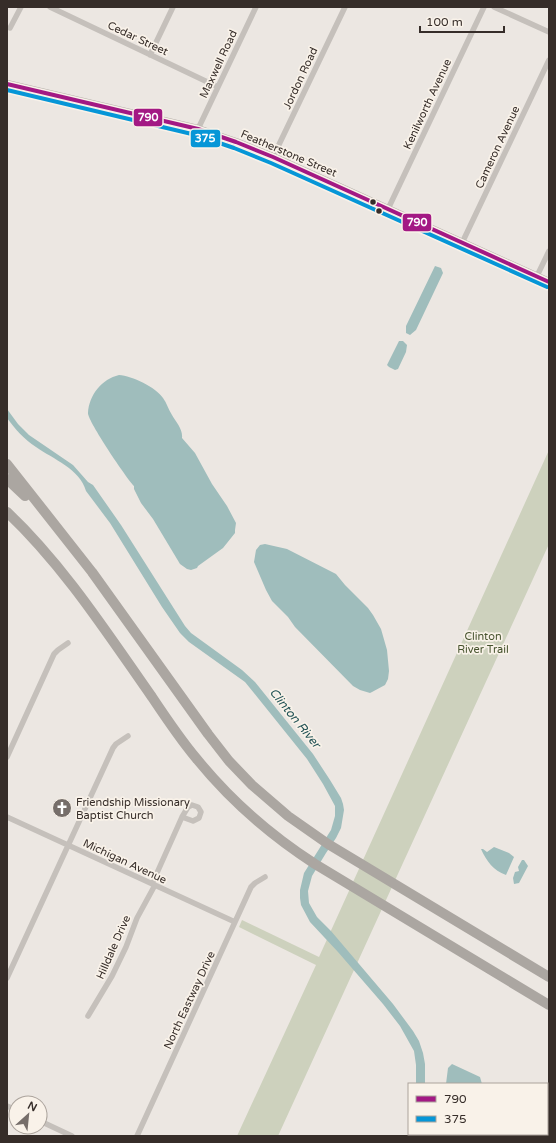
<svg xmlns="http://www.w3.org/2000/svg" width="556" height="1143" font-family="'Varela Round',sans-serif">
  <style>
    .green { fill: #cdd1bd }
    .water { fill: #9fbdbc }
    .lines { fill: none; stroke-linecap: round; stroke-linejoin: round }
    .street { stroke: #c5c0bb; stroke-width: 5.5 }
    .secondary { stroke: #b6b0ab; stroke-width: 8 }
    .highway { stroke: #aba6a1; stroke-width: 10 }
    .bus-1-casing { stroke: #f9f2e9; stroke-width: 7 }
    .bus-2-casing { stroke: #f9f2e9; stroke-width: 7 }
    .bus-1 { stroke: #a31984; stroke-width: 4 }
    .bus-2 { stroke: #0696d7; stroke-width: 4 }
    .bus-dot { fill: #362d29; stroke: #f9f2e9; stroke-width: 1.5 }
    .labels { text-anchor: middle; stroke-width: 3.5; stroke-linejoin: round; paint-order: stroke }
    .street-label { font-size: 11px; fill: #362d29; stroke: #f9f2e9 }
    .park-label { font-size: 11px; fill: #46532e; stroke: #f9f2e9 }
    .poi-label { font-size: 11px; fill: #362d29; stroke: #f9f2e9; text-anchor: start }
    .water-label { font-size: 12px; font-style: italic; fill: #215255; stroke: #f9f2e9 }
    .line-badge { stroke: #f9f2e9; stroke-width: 1.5 }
    .badge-label { font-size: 11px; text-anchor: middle; font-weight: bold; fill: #fff }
  </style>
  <rect width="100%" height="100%" fill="#ece7e2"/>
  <path class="green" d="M549,450V544L278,1136H237L316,965L239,927L242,920L319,957Z"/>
  <path class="water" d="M435,266L441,268L443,273L416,330L410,335L406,333V326Z
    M399,341H403L407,345L406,352L398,369L395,370L389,367L387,365Z
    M119,375C132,376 156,387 163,398C167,403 168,409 172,415C176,422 183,429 182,438L195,453L212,484L227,506L236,523L235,530V533L223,548L198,566L197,568L191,570L187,569L180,564L153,519L141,503L134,489V486C127,479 87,420 88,413C89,395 102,379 119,375Z
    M7,409L18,424L29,435L73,465L88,482L93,485L121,525L185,626L191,633L242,670L255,682L313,754L330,780L341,798L343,804L344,810L341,828L336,838L326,853L312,876L308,891L309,903L317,917L331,931L393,1004L413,1031L419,1041L423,1053L425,1064V1084H416V1065L414,1051L400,1026L383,1004L338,952L310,922L301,905L300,898V890L304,873L331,830L335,816V806L323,784L307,759L262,703L245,682L189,642L180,633L162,607L110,523L86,491C80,469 53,459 36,447C24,439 15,429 7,418Z
    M265,544L287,549L336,574L345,585L368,608L373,615L381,629L387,650L389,671L388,679L385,685L372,692L370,693L360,690L353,686L295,627L288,617L272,601L266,590L254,562L256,550L260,545Z
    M494,847L509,853L514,857L506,875C493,870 487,862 481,849H483L487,852Z
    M522,860H524L528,866L519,883L514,884L513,878L515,872L519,871L518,867Z
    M452,1064L480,1077L482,1084H446L448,1068Z"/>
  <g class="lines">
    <path class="street" d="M50,7L218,87
      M494,7L549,32
      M10,28L21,7
      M150,55L173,7
      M198,129L256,7
      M273,157L345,7
      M388,209L484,7
      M462,243L549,60
      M537,276L549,251
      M7,757L54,654L58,650L68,643
      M192,805L198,807L201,812L199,818L193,821L182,817L188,807Z
      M7,817L235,922
      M152,884L182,817
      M7,978L113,748L116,744L128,736
      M88,1016L112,976L126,947L137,918L155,885
      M7,1106L16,1110
      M40,1121L72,1136
      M137,1136L251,887L255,883L265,877"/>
    <path class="secondary" d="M7,84L198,129L236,142L273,157L549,282"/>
    <path class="highway" d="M7,464L92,572L208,734L229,761L252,785L288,816L328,844L549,977
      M7,479L25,496
      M7,512C64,566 107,633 152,697C166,718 180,739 196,758C230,800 270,835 315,864L549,1005"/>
    <g class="bus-1-casing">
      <path id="bus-1" d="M7,84L198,129L236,142L273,157L549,282"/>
    </g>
    <g class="bus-2-casing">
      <path id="bus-2" d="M7,90L196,135L234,148L271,163L547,287"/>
    </g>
    <use href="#bus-1" class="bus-1"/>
    <use href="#bus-2" class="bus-2"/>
  </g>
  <defs>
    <g id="church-disc" transform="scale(1)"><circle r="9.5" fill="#766e6a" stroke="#f9f2e9"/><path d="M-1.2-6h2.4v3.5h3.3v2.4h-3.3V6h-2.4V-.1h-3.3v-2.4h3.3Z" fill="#fff"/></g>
  </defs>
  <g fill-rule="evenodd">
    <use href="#church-disc" x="62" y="808"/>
  </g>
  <g class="bus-dot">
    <circle cx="373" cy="202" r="3.5"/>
    <circle cx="379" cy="211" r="3.5"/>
  </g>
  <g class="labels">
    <g class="street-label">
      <text transform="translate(138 38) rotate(25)" y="4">Cedar Street</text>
      <text transform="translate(218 64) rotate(-65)" y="4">Maxwell Road</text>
      <text transform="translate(300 78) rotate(-65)" y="4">Jordon Road</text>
      <text transform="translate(427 104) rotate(-65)" y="4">Kenilworth Avenue</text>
      <text transform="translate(497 147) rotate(-65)" y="4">Cameron Avenue</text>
      <text transform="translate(289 153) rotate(23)" y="4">Featherstone Street</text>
      <text transform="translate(125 861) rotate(25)" y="4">Michigan Avenue</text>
      <text transform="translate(113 947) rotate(-66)" y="4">Hilldale Drive</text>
      <text transform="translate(189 1000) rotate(-65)" y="4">North Eastway Drive</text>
    </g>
    <g class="park-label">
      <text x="483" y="640">Clinton<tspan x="483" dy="13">River Trail</tspan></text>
    </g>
    <g class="poi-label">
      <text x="76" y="806">Friendship Missionary<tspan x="76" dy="13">Baptist Church</tspan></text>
    </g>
    <g class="water-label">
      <text transform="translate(295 718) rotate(51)" y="4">Clinton River</text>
    </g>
  </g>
  <g class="line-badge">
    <rect x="133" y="108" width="30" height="19" rx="4" fill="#a31984"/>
    <rect x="190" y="129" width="31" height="19" rx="4" fill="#0696d7"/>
    <rect x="402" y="213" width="30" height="19" rx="4" fill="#a31984"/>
  </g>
  <g class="badge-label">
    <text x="148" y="121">790</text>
    <text x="205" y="142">375</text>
    <text x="417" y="226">790</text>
  </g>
  <rect width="556" height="1143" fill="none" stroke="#362d29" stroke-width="16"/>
  <rect x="408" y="1083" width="140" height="52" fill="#f9f2e9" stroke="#aba39c"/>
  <rect x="416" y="1096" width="20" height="6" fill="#a31984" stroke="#aba39c"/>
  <text x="444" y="1103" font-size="12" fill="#362d29">790</text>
  <rect x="416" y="1116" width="20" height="6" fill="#0696d7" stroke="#aba39c"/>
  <text x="444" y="1123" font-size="12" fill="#362d29">375</text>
  <g transform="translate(28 1115) rotate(27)"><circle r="19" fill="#f9f2e9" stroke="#aba39c"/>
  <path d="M0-3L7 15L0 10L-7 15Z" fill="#766e6a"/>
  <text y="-6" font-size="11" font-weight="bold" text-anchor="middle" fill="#362d29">N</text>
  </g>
  <path d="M420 26v6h84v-6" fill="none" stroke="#362d29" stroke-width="2"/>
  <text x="426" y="26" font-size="12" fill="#362d29" stroke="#f9f2e9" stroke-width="3" paint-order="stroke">100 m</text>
</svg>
